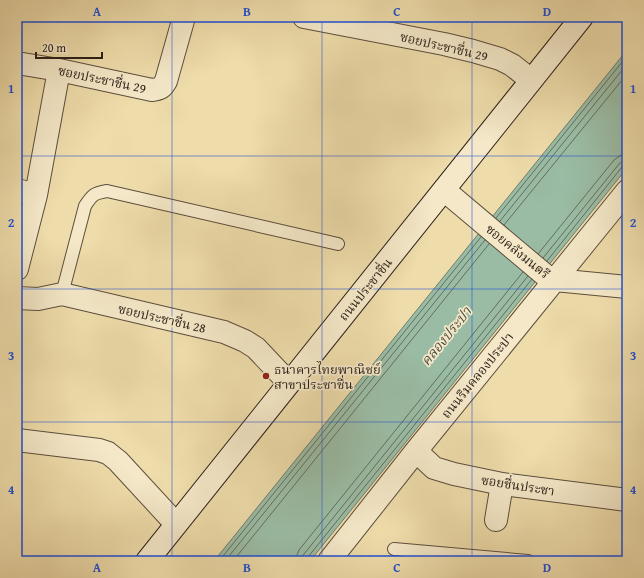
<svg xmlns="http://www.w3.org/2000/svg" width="644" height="578" font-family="'Gentium Book Plus','Noto Serif Thai',serif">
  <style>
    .water { fill: #9abca5; stroke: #6e7d6d }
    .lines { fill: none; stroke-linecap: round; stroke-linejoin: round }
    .shore { stroke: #626e5f; stroke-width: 1 }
    .lane-casing { stroke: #5c4e3d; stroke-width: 14 }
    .street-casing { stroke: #5c4e3d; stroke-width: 24 }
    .secondary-casing { stroke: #2b1f19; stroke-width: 24 }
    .lane { stroke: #f4e8c8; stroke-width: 12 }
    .street { stroke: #f4e8c8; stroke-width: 22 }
    .secondary { stroke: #f4e8c8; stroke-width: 22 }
    .grid { fill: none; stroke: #1d4ed8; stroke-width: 1; stroke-opacity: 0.55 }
    .poi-dot { fill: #8f2418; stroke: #f4e8c8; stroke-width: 1.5 }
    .labels { text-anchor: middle; stroke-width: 3.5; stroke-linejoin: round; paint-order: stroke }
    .street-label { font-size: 13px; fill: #2b1f19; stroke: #f4e8c8 }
    .poi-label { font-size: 13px; fill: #2b1f19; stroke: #f4e8c8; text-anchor: start }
    .water-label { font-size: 14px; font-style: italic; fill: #4c4e43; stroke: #f4e8c8 }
    .neatline { fill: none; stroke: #1d4ed8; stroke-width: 1.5 }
    .grid-label { font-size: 13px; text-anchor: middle; font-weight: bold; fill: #1d4ed8 }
  </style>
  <rect width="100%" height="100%" fill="#eedcaa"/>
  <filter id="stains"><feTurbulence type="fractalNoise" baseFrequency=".005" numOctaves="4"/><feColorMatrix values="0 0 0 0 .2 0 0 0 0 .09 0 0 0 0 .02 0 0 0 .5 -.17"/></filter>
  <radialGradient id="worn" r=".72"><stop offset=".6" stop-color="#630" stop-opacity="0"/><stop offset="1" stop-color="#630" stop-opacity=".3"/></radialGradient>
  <path class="water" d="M627,50V168L310,561H214Z"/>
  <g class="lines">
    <path class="shore" d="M496,218L627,56
      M500,221L627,64
      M504,225L627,74
      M538,254L614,160L621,155H627
      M543,258L619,164L623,161H627
      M547,261L622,167L624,166H627
      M219,561L481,237
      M225,561L485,240
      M233,561L489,244
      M296,561L297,555L299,550L523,272
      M302,561V557L304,554L528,276
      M307,561L308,557L532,279"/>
    <g class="lane-casing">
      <path id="lane" d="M62,294L85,206C92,195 94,193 107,191L338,244
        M394,549L528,561"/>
    </g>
    <g class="street-casing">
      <path id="street" d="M304,17L444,44L473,51L500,59L512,65L531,80
        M17,63L59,70L152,90C160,89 162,88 166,81L184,17
        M17,190L36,195
        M444,190L545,275L555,280L627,287
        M17,269L36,195L59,70
        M17,298L38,299L62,294L224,332L245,341L256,348L289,383
        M17,440L99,450L108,453L118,461L176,524
        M416,451L434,468L454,474L502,484L627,500
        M496,520L502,484
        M329,561L416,451L627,191"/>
    </g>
    <g class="secondary-casing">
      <path id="secondary" d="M147,561L582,17"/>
    </g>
    <use href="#lane" class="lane"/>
    <use href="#street" class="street"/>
    <use href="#secondary" class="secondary"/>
  </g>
  <path class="grid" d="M172,17V561M322,17V561M472,17V561M17,156H627M17,289H627M17,422H627"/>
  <circle class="poi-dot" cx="266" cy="376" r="4"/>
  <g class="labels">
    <g class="street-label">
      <text transform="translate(444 46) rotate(13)" y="5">ซอยประชาชื่น 29</text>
      <text transform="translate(102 79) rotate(12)" y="5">ซอยประชาชื่น 29</text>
      <text transform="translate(518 251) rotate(39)" y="5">ซอยคลังมนตรี</text>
      <text transform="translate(365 289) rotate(-51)" y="5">ถนนประชาชื่น</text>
      <text transform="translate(162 318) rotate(13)" y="5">ซอยประชาชื่น 28</text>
      <text transform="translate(477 375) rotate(-51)" y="5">ถนนริมคลองประปา</text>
      <text transform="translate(518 485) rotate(9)" y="5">ซอยชื่นประชา</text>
    </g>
    <g class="poi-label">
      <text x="274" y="374">ธนาคารไทยพาณิชย์<tspan x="274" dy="15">สาขาประชาชื่น</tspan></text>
    </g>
    <g class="water-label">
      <text transform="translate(446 336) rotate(-51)" y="5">คลองประปา</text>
    </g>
  </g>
  <rect width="644" height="578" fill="none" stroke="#eedcaa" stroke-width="44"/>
  <path d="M36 52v6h66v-6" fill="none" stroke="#2b1f19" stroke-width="2"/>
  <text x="42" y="52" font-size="12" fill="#2b1f19" stroke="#f4e8c8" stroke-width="3" paint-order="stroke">20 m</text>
  <rect x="22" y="22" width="600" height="534" class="neatline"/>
  <g class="grid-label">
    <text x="97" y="16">A</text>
    <text x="247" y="16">B</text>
    <text x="397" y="16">C</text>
    <text x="547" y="16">D</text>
    <text x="11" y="93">1</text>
    <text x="633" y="93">1</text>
    <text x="11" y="227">2</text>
    <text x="633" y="227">2</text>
    <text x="11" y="360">3</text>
    <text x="633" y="360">3</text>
    <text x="11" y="494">4</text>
    <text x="633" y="494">4</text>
    <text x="97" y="572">A</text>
    <text x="247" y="572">B</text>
    <text x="397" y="572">C</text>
    <text x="547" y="572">D</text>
  </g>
  <rect width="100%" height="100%" filter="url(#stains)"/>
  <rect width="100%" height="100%" fill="url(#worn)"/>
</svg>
